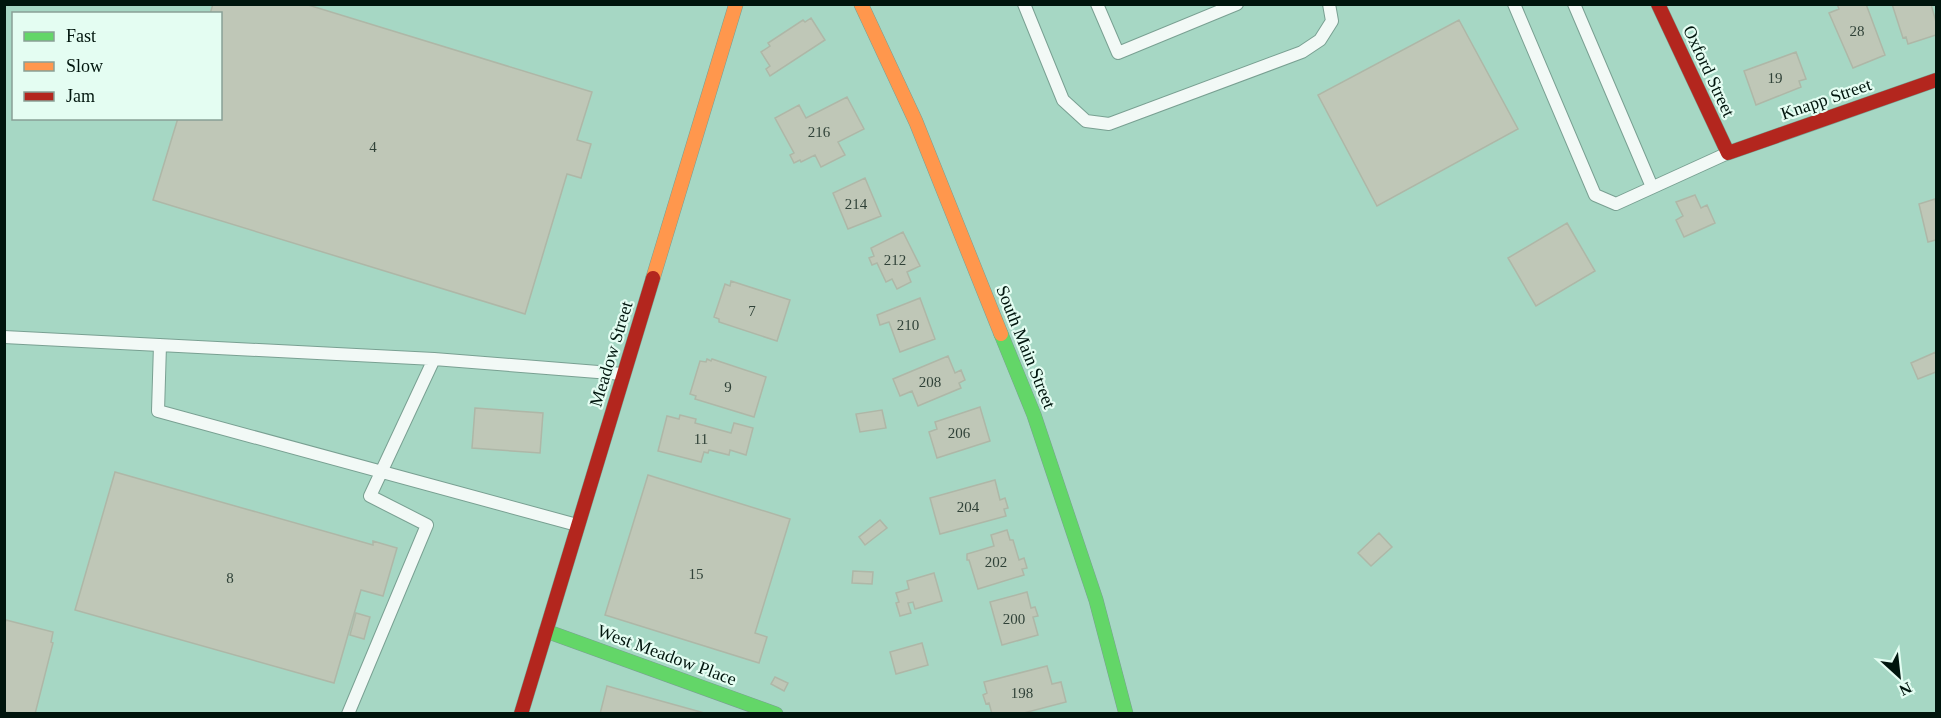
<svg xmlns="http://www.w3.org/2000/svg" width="1941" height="718" font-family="Georgia,serif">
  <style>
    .building { fill: #bfc7b7; stroke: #aeb7a7; stroke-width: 1.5 }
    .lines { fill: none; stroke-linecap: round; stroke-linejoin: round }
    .lane-casing { stroke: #79a092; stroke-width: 14 }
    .fast-casing { stroke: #79a092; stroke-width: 15 }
    .slow-casing { stroke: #79a092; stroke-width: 15 }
    .jam-casing { stroke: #79a092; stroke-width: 15 }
    .lane { stroke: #f2f9f6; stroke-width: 12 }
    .fast { stroke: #63d668; stroke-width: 14 }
    .slow { stroke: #ff974d; stroke-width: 14 }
    .jam { stroke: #b3261e; stroke-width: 14 }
    .labels { text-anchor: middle; stroke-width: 4.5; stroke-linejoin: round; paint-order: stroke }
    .number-label { font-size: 15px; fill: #304238 }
    .street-label { font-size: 18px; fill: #00150d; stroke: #e4fdf2 }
  </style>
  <rect width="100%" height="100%" fill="#a6d7c4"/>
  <path class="building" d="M213,4H305L592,92L577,140L591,144L581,178L567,174L525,314L153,200L178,118H220V14H210Z
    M1837,4H1866L1885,55L1853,68L1829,13L1839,9Z
    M1892,4H1931L1936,22V35L1908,44L1906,37L1903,38Z
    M811,18L825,40L770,76L766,69L770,66L761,52L770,46L768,43L803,20L805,22Z
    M1459,20L1518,129L1377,206L1318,95Z
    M1796,52L1806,79L1799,81L1801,87L1756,105L1744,71Z
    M847,97L864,129L838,142L845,155L821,167L815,155L801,162L800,160L794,163L790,155L794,153L775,118L799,105L806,118Z
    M865,178L881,216L848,229L833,193Z
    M1695,195L1701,208L1707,205L1715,223L1684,237L1676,220L1683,216L1676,202Z
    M1935,199L1936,205V240L1928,242L1919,204Z
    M1567,223L1595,271L1536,306L1508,258Z
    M903,232L920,266L907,272L911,282L897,289L892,279L886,282L877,263L872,265L869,258L874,256L871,248Z
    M731,281L790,300L777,341L719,322V319L714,317L725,284L730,286Z
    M920,298L935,339L900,352L889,322L880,325L877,315Z
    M1936,352V372L1918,379L1911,363Z
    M948,356L955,373L961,370L965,380L959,383L961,388L918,406L912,391L900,396L893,379Z
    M707,359L711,361L712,359L766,377L754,417L695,399L696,396L690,394L700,361L706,362Z
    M980,407L990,441L937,458L929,432L937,429L935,422Z
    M475,408L543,413L540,453L472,448Z
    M882,410L886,428L860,432L856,414Z
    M680,415L696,419L695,423L731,433L734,423L753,428L746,455L730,450L729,455L709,450L708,453L704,452L701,462L658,451L667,416L679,419Z
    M115,472L373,545V541L397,548L383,596L361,590L334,683L75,610Z
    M648,475L790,519L755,633L767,637L759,663L605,615Z
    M995,480L1000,500L1005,498L1008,508L1004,509L1006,516L940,534L930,498Z
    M880,520L887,528L865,545L859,537Z
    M1007,530L1010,540H1013L1019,560L1024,558L1027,568L1022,569L1024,575L978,589L969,560H967V554L994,546L991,535Z
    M1379,533L1392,547L1371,566L1358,553Z
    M853,571L873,572L872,584L852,583Z
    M934,573L942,601L915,609L913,602L908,603L911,613L900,616L896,603L899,602L896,593L909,589L907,581Z
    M1027,592L1031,608L1035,607L1038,616L1033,617L1038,635L1002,645L990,602Z
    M356,613L370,617L364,639L350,635Z
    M6,620L53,632L51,642L53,643L35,714L4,712V626Z
    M922,643L928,665L896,674L890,652Z
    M1047,666L1052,684L1061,682L1066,702L1020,714H992L989,703L986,704L983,695L987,693L984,682Z
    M775,677L788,683L784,691L771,684Z
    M607,686L708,714H600Z"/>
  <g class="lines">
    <g class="lane-casing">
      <path id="lane" d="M1024,4L1063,100L1086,121L1109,124L1302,52L1320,40L1332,21L1329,4
        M1097,4L1118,53L1237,4
        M1514,4L1595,195L1616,204L1728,153
        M1574,4L1652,187
        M4,337L434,359
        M160,345L158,411L577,525
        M348,714L427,525L370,496L434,359L623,374"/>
    </g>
    <g class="fast-casing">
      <path id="fast" d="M1001,334L1034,415L1096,600L1126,714
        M546,631L776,714"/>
    </g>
    <g class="slow-casing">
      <path id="slow" d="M861,4L916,122L1001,334
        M653,278L736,4"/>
    </g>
    <g class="jam-casing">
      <path id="jam" d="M1658,4L1728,153L1936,80
        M521,714L653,278"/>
    </g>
    <use href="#lane" class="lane"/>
    <use href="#fast" class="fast"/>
    <use href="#slow" class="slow"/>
    <use href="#jam" class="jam"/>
  </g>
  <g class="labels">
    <g class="number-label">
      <text x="1857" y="36">28</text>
      <text x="1775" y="83">19</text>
      <text x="819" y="137">216</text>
      <text x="373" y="152">4</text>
      <text x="856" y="209">214</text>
      <text x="895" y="265">212</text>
      <text x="752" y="316">7</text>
      <text x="908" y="330">210</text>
      <text x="930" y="387">208</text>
      <text x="728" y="392">9</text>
      <text x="959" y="438">206</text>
      <text x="701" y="444">11</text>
      <text x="968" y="512">204</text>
      <text x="996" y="567">202</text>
      <text x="696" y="579">15</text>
      <text x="230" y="583">8</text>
      <text x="1014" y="624">200</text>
      <text x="1022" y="698">198</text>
    </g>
    <g class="street-label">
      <text transform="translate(1709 71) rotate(65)" y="6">Oxford Street</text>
      <text transform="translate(1826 99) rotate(-19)" y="6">Knapp Street</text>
      <text transform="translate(1026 347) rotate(68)" y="6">South Main Street</text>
      <text transform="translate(611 354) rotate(-73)" y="6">Meadow Street</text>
      <text transform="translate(667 655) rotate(20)" y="6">West Meadow Place</text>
    </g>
  </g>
  <rect width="1941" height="718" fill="none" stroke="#00150d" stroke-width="12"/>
  <rect x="12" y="12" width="210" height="108" fill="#e4fdf2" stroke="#89a096" stroke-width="1.5"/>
  <rect x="24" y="32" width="30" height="9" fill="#63d668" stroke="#89a096" stroke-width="1.5"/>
  <text x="66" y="42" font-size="18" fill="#00150d">Fast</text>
  <rect x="24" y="62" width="30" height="9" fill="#ff974d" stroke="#89a096" stroke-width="1.5"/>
  <text x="66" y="72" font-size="18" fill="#00150d">Slow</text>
  <rect x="24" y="92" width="30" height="9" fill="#b3261e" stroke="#89a096" stroke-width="1.5"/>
  <text x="66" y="102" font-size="18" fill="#00150d">Jam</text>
  <g transform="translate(1899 676) rotate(153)" stroke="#e4fdf2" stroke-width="4.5" paint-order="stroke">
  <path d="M0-4.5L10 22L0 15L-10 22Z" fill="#00150d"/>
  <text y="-9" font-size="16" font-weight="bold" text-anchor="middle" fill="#00150d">N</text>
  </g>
</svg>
